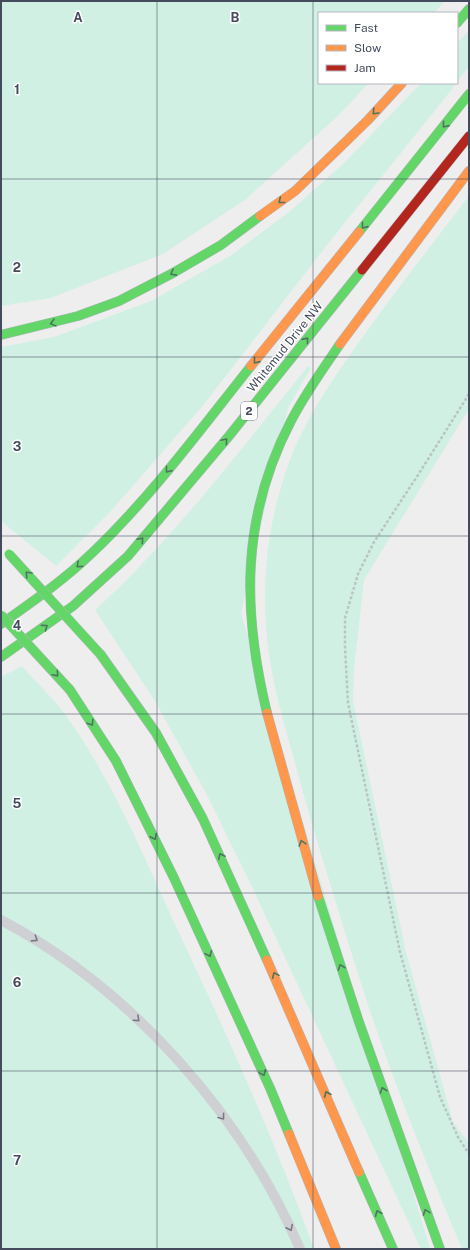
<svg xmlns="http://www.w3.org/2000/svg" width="470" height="1250" font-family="'Public Sans',sans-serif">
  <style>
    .green { fill: #d1f0e4 }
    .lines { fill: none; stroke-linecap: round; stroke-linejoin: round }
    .fast-casing { stroke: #b2b5be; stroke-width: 10 }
    .slow-casing { stroke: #b2b5be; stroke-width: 10 }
    .jam-casing { stroke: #b2b5be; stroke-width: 10 }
    .path { stroke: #b9c5c4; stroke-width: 2.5; stroke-dasharray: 3 2; stroke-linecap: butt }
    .lane { stroke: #cfd0d4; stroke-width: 10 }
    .fast { stroke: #63d668; stroke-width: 9 }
    .slow { stroke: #ff974d; stroke-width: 9 }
    .jam { stroke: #b3261e; stroke-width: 9 }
    .fast-bridge-casing { stroke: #b2b5be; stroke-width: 10; stroke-linecap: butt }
    .fast-bridge { stroke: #63d668; stroke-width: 9 }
    .oneway { stroke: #4d7560 }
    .oneway2 { stroke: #757a86 }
    .grid { fill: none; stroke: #444b5c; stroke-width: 1; stroke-opacity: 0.55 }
    .labels { text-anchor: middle; stroke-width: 3; stroke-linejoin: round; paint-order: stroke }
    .shield { fill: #fff; stroke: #7c818d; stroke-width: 1 }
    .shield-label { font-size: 11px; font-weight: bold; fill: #444b5c }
    .street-label { font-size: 12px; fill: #444b5c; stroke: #fff }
    .grid-label { font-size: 13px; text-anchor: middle; font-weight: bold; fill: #444b5c; stroke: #fff; stroke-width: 3; stroke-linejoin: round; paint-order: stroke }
  </style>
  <rect width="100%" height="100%" fill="#efeeee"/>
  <path class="green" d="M1,1H445L434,13H319V83H369L339,115L245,200L163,254L51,298L1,306Z
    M469,30V67L457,82V43Z
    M421,83H457L327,245L205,403L112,510L56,566L1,521V347L54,337L151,301L230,256L289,212L343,164Z
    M469,196V409L364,580L354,669L353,701L406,952L453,1122L469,1143V1249H462C428,1168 395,1086 367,1002C351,953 336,903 321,854C310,819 301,784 291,749C280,709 268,667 266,625C262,569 270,515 289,462C306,417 334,377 362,338C396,290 433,243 469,196Z
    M308,366L311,368L288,408L241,613L430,1249H421L253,889L207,795L155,701L95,610C175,537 240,450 308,366Z
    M22,666C35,681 50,695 62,710C113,779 145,860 181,937C229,1039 276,1143 314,1249H1V677Z"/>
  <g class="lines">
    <g class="fast-casing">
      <path id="fast" d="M457,23L469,9
        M359,232L469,94
        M1,335L78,316L119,301L173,273L221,245L260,216
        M1,624C32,602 64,580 92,553C151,497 200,430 251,366
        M101,655L156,733L203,819L267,960
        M1,657L73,606L128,556L229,436L362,270
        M70,690L116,761L174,878L270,1088L289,1134
        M267,713C242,610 241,517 291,421C305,394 323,369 340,344
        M318,896L359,1022L440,1249
        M359,1172L393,1249"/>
    </g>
    <g class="slow-casing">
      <path id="slow" d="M260,216L295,191L368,120L402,83
        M340,344L469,171
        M251,366L359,232
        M267,713L318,896
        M267,960L359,1172
        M289,1134L336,1249"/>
    </g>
    <g class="jam-casing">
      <path id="jam" d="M362,270L469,136"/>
    </g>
    <path class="path" d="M469,394L418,475L374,542L358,574L345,618V647L348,703L400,952L440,1097L458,1137L469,1154"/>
    <path class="lane" d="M1,920C131,989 242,1114 300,1249"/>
    <use href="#fast" class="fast"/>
    <use href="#slow" class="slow"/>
    <use href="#jam" class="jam"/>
    <g class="fast-bridge-casing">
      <path id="fast-bridge" d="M9,554L101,655
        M1,615L70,690"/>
    </g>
    <use href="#fast-bridge" class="fast-bridge"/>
  </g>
  <defs><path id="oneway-chevron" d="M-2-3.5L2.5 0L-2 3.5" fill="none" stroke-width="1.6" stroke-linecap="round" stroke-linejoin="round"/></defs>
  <g class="oneway">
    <use href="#oneway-chevron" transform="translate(375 112) rotate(133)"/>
    <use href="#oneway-chevron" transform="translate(445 125) rotate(129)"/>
    <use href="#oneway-chevron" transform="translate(281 201) rotate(142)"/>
    <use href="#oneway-chevron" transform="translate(364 226) rotate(129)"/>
    <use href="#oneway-chevron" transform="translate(173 273) rotate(151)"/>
    <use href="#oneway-chevron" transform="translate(53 323) rotate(165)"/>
    <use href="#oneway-chevron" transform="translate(306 340) rotate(-51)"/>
    <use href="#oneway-chevron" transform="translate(256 361) rotate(129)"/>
    <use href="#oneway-chevron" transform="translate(225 441) rotate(-50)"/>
    <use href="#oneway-chevron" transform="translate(168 470) rotate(129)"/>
    <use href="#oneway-chevron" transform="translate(141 540) rotate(-49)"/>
    <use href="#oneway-chevron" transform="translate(79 565) rotate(139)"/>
    <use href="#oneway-chevron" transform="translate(28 574) rotate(-133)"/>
    <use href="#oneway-chevron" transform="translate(45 627) rotate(-36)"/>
    <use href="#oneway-chevron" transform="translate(56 674) rotate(49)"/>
    <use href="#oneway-chevron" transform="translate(91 723) rotate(57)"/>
    <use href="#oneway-chevron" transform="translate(154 837) rotate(63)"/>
    <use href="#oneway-chevron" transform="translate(302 843) rotate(-107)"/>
    <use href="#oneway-chevron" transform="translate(221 856) rotate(-116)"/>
    <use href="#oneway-chevron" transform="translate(209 954) rotate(66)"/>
    <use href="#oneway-chevron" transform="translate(341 967) rotate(-109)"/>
    <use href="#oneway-chevron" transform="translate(275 975) rotate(-114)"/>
    <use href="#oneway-chevron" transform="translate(263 1073) rotate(66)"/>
    <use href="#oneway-chevron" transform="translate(383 1090) rotate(-109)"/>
    <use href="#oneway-chevron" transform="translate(327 1094) rotate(-113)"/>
    <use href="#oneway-chevron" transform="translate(426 1212) rotate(-110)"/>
    <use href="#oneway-chevron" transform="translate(378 1213) rotate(-113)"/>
  </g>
  <g class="oneway2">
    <use href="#oneway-chevron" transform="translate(35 939) rotate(33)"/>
    <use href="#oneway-chevron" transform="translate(137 1019) rotate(42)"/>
    <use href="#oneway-chevron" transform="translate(222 1117) rotate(53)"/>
    <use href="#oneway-chevron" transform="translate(290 1228) rotate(63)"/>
  </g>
  <path class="grid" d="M157,1V1249M313,1V1249M1,179H469M1,357H469M1,536H469M1,714H469M1,893H469M1,1071H469"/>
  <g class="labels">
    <rect class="shield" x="241" y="402" width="16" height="18" rx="3"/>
    <g class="shield-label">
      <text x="249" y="415">2</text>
    </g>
    <g class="street-label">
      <text transform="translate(285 347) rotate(-51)" y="4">Whitemud Drive NW</text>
    </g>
  </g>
  <g class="grid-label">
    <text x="78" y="22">A</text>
    <text x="235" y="22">B</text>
    <text x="17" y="94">1</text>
    <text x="17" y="272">2</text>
    <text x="17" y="451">3</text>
    <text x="17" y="630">4</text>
    <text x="17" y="808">5</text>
    <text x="17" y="987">6</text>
    <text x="17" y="1165">7</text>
  </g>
  <rect width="470" height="1250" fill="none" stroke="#444b5c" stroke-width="4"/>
  <rect x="318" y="12" width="140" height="72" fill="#ffffff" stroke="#b4b7be"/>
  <rect x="326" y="25" width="20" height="6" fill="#63d668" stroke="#b4b7be"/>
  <text x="354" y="32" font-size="12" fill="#444b5c">Fast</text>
  <rect x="326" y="45" width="20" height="6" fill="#ff974d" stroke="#b4b7be"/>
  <text x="354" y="52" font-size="12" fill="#444b5c">Slow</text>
  <rect x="326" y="65" width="20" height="6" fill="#b3261e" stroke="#b4b7be"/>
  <text x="354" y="72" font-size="12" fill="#444b5c">Jam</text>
</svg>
